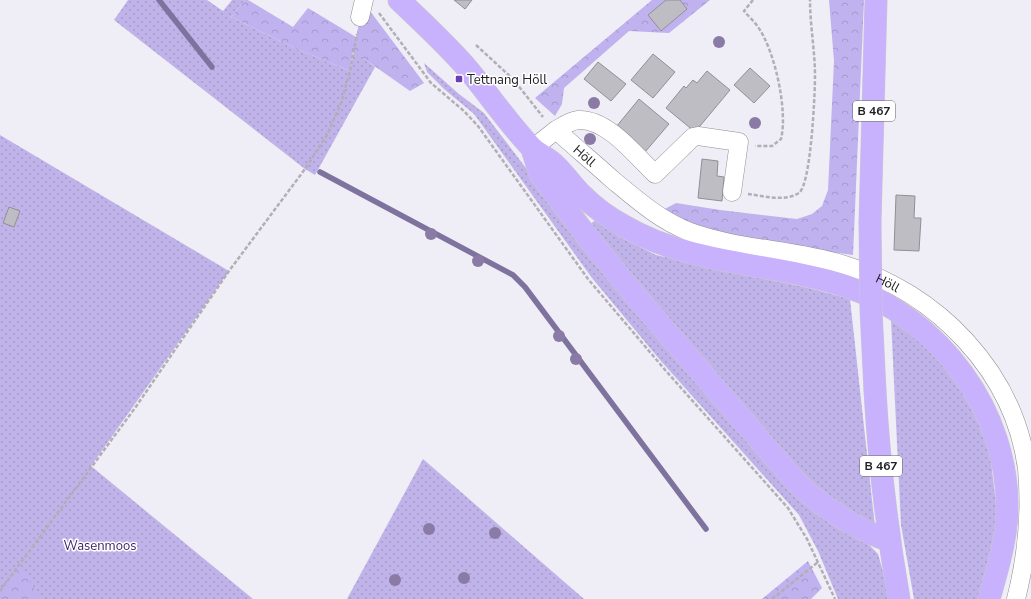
<svg xmlns="http://www.w3.org/2000/svg" width="1031" height="599" font-family="'Nunito Sans',sans-serif">
  <style>
    .grass { fill: url(#grass-dots) }
    .forest { fill: url(#forest-crowns) }
    .lines { fill: none; stroke-linecap: round; stroke-linejoin: round }
    .stream { stroke: #7e739e; stroke-width: 5.5 }
    .building { fill: #bebdc4; stroke: #918f96 }
    .minor-casing { stroke: #908f95; stroke-width: 19 }
    .major-casing { stroke: #cac9ca; stroke-width: 23 }
    .path { stroke: #b1afb5; stroke-width: 2.5; stroke-dasharray: 4 2; stroke-linecap: butt }
    .minor { stroke: #fff; stroke-width: 18 }
    .major { stroke: #c9b2fd; stroke-width: 22 }
    .major-bridge-casing { stroke: #cac9ca; stroke-width: 23; stroke-linecap: butt }
    .major-bridge { stroke: #c9b2fd; stroke-width: 22 }
    .tree { fill: #8a7ba6 }
    .poi-dot { fill: #6a3eb6; stroke: #fff; stroke-width: 1.5 }
    .labels { text-anchor: middle; stroke-width: 3; stroke-linejoin: round; paint-order: stroke }
    .shield { fill: #fff; stroke: #646365; stroke-width: 1 }
    .shield-label { font-size: 12px; font-weight: bold; fill: #212023 }
    .poi-label { font-size: 13px; fill: #212023; stroke: #fff; text-anchor: start }
    .street-label { font-size: 13px; fill: #212023; stroke: #fff }
    .park-label { font-size: 13px; fill: #381e65; stroke: #fff }
  </style>
  <defs>
    <pattern id="grass-dots" width="8" height="8" patternUnits="userSpaceOnUse"><rect width="8" height="8" fill="#c0b3ea"/><path d="M2 2h.1M6 6h.1" fill="none" stroke="#a59ac8" stroke-width="1.8" stroke-linecap="round"/></pattern>
    <pattern id="forest-crowns" width="20" height="18" patternUnits="userSpaceOnUse"><rect width="20" height="18" fill="#c0b1ef"/><path d="M2 6a3 3 0 1 1 6 0M12 15a3 3 0 1 1 6 0" fill="none" stroke="#a598cd"/></pattern>
  </defs>
  <rect width="100%" height="100%" fill="#efedf5"/>
  <path class="grass" d="M128,0H207L223,11L232,0H245L231,17L297,49L350,71L354,51L375,67L315,175L305,169L114,20Z
    M424,63L459,94L484,113L607,274L878,554L886,582L889,599H838L818,551L799,515L660,360L592,278L474,114L444,89L427,72Z
    M0,135L229,271L91,466L253,599H0Z
    M596,220L620,237L656,255L809,288L850,299L875,527L816,491L729,391L590,224Z
    M891,320L921,340L945,366L972,404L990,453L998,520L982,599H914L901,525Z
    M423,459L584,599H347Z"/>
  <path class="forest" d="M245,0H248L293,27L308,8L356,37L364,3L424,83L410,91L353,51L350,71L297,49L231,17Z
    M652,0H710L669,33L629,31L564,88L562,104L555,116L535,98Z
    M829,0H864L853,255L730,238L661,211L676,203L720,210L797,219L812,214L822,206L828,190L834,61Z
    M808,561L822,588L811,599H762Z
    M20,564L40,599H0V591Z"/>
  <g class="lines">
    <path class="stream" d="M159,0L212,67
      M320,172L513,275L525,287L706,529"/>
  </g>
  <path class="building" d="M454,0H472L465,9Z
    M666,0H680L687,9L661,31L648,15Z
    M653,54L675,72L653,98L631,80Z
    M598,62L626,84L611,101L584,79Z
    M750,68L770,86L754,103L734,85Z
    M707,71L730,90L695,132L666,108L684,86L686,88L693,80L697,83Z
    M639,99L669,124L645,152L616,127Z
    M702,159L718,161L717,176L724,177L722,201L698,198Z
    M896,195L915,196L914,218H921L919,251L894,250Z
    M9,207L20,211L14,227L3,223Z"/>
  <g class="lines">
    <g class="minor-casing">
      <g id="minor">
        <path d="M360,17L364,0"/>
        <path d="M556,130C563,126 570,121 578,120C607,118 636,156 655,174L693,137L698,136L739,142L732,192"/>
        <path id="s1" d="M532,149L556,130C575,147 594,163 613,180C637,200 661,221 690,232C740,250 794,249 845,265C937,293 1014,371 1027,469C1031,514 1027,556 1016,599"/>
      </g>
    </g>
    <g class="major-casing">
      <path id="major" d="M399,0C422,22 445,43 466,67C488,93 507,122 531,147C537,154 547,157 554,164C564,173 572,185 582,195C594,207 609,218 624,226C692,266 772,262 845,286C939,317 1010,412 1007,512C1006,541 997,571 989,599
        M532,149L540,174L589,239L638,299L797,483C824,508 854,528 889,541
        M870,222L876,0
        M875,391C879,461 887,530 899,599"/>
    </g>
    <path class="path" d="M753,0L744,11C748,16 754,21 758,27C775,51 788,111 781,139L772,146H755
      M379,13L431,83L464,111L478,126L588,279L666,371L788,508L807,539L835,599
      M476,45L513,79L543,117
      M748,194C764,196 785,202 799,193C811,184 815,94 815,76C815,51 810,25 810,0
      M0,591L135,408L229,271L305,169L327,135L341,103L350,71L357,34
      M772,599L818,562"/>
    <use href="#minor" class="minor"/>
    <use href="#major" class="major"/>
    <g class="major-bridge-casing">
      <path id="major-bridge" d="M870,222L871,310L875,391"/>
    </g>
    <use href="#major-bridge" class="major-bridge"/>
  </g>
  <g class="tree">
    <circle cx="719" cy="42" r="6"/>
    <circle cx="594" cy="103" r="6"/>
    <circle cx="755" cy="123" r="6"/>
    <circle cx="590" cy="139" r="6"/>
    <circle cx="431" cy="234" r="6"/>
    <circle cx="478" cy="261" r="6"/>
    <circle cx="559" cy="336" r="6"/>
    <circle cx="576" cy="359" r="6"/>
    <circle cx="429" cy="529" r="6"/>
    <circle cx="495" cy="533" r="6"/>
    <circle cx="464" cy="578" r="6"/>
    <circle cx="395" cy="580" r="6"/>
  </g>
  <rect class="poi-dot" x="455" y="75" width="8" height="8" rx="2"/>
  <g class="labels">
    <g class="shield">
      <rect x="853" y="101" width="42" height="20" rx="3"/>
      <rect x="860" y="456" width="42" height="20" rx="3"/>
    </g>
    <g class="shield-label">
      <text x="874" y="115">B 467</text>
      <text x="881" y="470">B 467</text>
    </g>
    <g class="poi-label">
      <text x="467" y="84">Tettnang Höll</text>
    </g>
    <g class="street-label">
      <text dy="5" stroke="none"><textPath href="#s1" startOffset="69">Höll</textPath></text>
      <text dy="5" stroke="none"><textPath href="#s1" startOffset="405">Höll</textPath></text>
    </g>
    <g class="park-label">
      <text x="100" y="550">Wasenmoos</text>
    </g>
  </g>
</svg>
